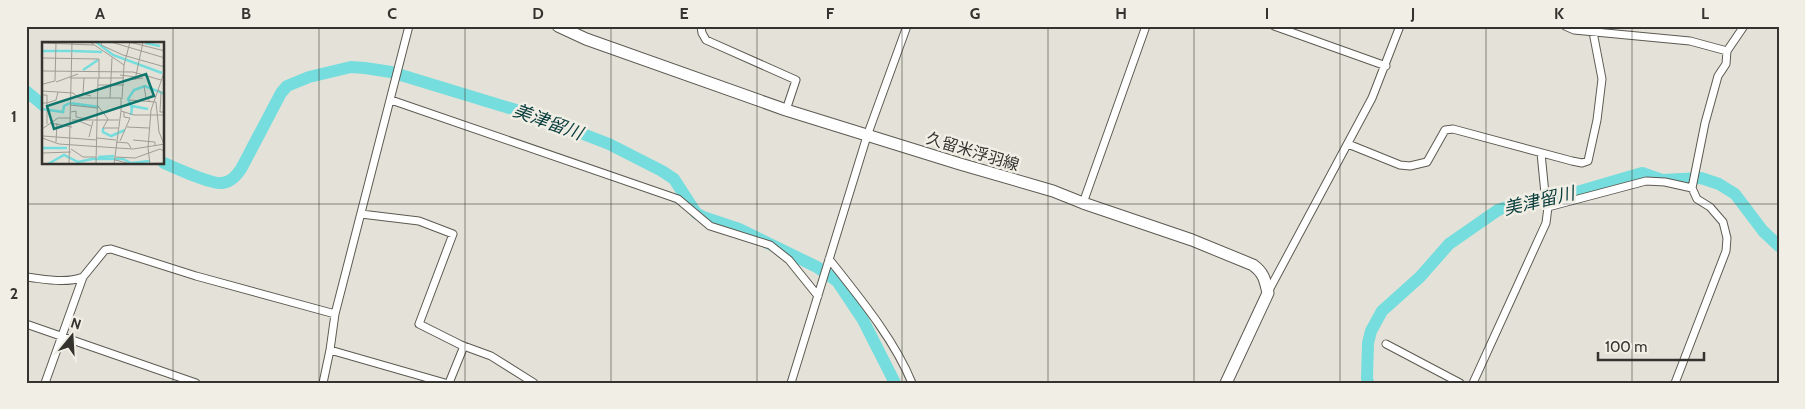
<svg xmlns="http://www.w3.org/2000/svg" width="1805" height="409" font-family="Cabin,'Noto Sans JP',sans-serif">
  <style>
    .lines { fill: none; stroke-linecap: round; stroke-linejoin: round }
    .river { stroke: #75dddd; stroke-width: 12 }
    .street-casing { stroke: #5c5a52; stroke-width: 9 }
    .primary-casing { stroke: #5c5a52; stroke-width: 13 }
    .street { stroke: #fff; stroke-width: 7 }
    .primary { stroke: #fff; stroke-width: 11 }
    .grid { fill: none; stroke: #34332f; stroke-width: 1; stroke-opacity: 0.55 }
    .labels { text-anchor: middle; stroke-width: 5; stroke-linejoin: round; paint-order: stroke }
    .street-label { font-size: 16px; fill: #34332f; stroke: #f1efe5 }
    .water-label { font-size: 18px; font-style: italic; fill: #0a3d3d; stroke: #f1efe5 }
    .inset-river { fill: none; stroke: #75dddd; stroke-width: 2.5 }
    .inset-road { fill: none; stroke: #9e9c94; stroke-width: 1 }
    .view { fill: #0f766e; fill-opacity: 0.15; stroke: #0f766e; stroke-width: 2.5 }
    .inset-edge { fill: none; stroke: #34332f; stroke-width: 2.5 }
    .neatline { fill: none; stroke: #34332f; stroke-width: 2 }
    .grid-label { font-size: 16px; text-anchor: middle; font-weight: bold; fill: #34332f }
  </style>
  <rect width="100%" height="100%" fill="#e4e2d8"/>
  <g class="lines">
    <path class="river" d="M26,91L44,106
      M164,163C176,168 210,184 222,183C231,182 236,176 241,169L281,93L287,86L309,77L351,67L365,68L391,72L539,117L609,144L662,171L674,179L696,213L703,217L739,229L817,267L837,281L863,320L895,383
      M1368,383L1367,378L1368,343L1371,331L1382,311L1420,277L1449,244L1498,210L1516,204L1560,197L1642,173L1662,180L1701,178L1719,184L1735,194L1763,231L1779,246"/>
    <g class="street-casing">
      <path id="street" d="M701,26L702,33L706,40L796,80L786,110
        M1274,26L1386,66
        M1565,26L1574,30L1690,41L1727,51
        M391,100L678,199L710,226L770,245L789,260L818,296
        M1348,144L1400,165L1410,166L1427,162L1445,130L1453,129L1572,161L1582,163L1588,161L1597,120L1602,79L1593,32
        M1541,153L1546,204L1548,207
        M1083,203L1146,26
        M1548,207L1646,181L1665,182L1692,188
        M361,214L419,221L453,234L419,324L461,345L491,356L534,383
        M829,259C859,297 894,339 912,383
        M26,277C45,279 65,284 83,277
        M1268,292L1372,98L1400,26
        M26,324L196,383
        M1386,344L1460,383
        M330,350L445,383
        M45,383L83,277L105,250L111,249L196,276L335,314
        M323,383L330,350L335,314L409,26
        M449,383L464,346
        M791,383L867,136L907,26
        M1473,383L1546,223L1548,207
        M1675,383L1726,251L1727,238L1723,222L1710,207L1697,199L1692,188L1705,123L1718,76L1726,64L1727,51L1744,26"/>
    </g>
    <g class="primary-casing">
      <path id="primary" d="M558,26L586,39L786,110L960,164L1053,191L1083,203L1192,240L1253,265C1264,273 1265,280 1268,293L1226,383"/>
    </g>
    <use href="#street" class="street"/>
    <use href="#primary" class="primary"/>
  </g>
  <path class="grid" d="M173,26V383M319,26V383M465,26V383M611,26V383M757,26V383M902,26V383M1048,26V383M1194,26V383M1340,26V383M1486,26V383M1632,26V383M26,204H1779"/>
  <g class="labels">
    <g class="street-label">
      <text transform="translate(973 151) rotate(17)" y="6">久留米浮羽線</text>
    </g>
    <g class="water-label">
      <text transform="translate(548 122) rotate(20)" y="6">美津留川</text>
      <text transform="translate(1539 201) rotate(-13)" y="6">美津留川</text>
    </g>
  </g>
  <g transform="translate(42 42)">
    <rect width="122" height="122" fill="#e4e2d8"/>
    <path class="inset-river" d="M54,0L71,13L120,31M103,1L118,4M0,9H29M30,9L60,10M41,28L56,18M90,64L106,67M0,67L21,70L22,64L28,61L57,65M89,73L90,66L86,57L92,48L103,44L123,52M61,86V90L69,94L83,88M0,106H25M56,115L72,114M6,122L22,113L36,120L50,117H81L89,121L108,119"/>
    <path class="inset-road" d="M48,0L82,23M60,0L59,3L81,13L123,25M69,0L123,16M87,0L123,9M0,1L52,3M0,1V44M0,16L57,17V37M1,29L91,30L119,38M78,33L94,35M28,36H82M42,36L41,52L49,54M83,38L101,36M93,38L101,0M14,40L36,32M1,42L13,39L14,0M56,43H82M102,44L104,56L109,60M116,48L119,50L118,70H123M0,49L31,51L37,56H79V69L92,73H123M0,53H5V61H0M68,56L70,16M80,57L82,23L88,0M87,58L114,60L117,90L122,102M28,63L55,66M56,64L66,77L61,86H76M29,70L34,69V75L45,77M30,78H77M8,81L30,85M30,81L37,79L49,84M5,82V61L14,58L16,50M85,85L107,86M0,87L16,76H29M1,94L55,98M47,95L51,79M0,96L17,102L91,107L123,102M55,96L74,98M91,98L113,100V104M78,99L88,76L82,75V70M14,100L15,81M74,100L86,101L89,106M29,107L41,115H54M0,111L29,110M73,115L93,116L118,107L123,110M73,118L89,122L123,121M27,122L30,0M54,122L56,37M72,122L79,69M108,122L106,106L109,68L123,28"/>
    <path class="view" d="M104,32L112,54L12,87L5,64Z"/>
    <rect width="122" height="122" class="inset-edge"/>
  </g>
  <rect width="1805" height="409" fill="none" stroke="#f1efe5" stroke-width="55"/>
  <g transform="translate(72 336) rotate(18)" stroke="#f1efe5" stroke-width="4" paint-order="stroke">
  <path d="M0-4L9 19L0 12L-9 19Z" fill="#34332f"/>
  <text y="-8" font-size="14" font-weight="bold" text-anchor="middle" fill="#34332f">N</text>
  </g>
  <path d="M1598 352v8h106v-8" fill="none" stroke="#34332f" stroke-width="2.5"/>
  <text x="1605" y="352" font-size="15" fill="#34332f" stroke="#f1efe5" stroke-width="4" paint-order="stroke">100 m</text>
  <rect x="28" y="28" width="1750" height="354" class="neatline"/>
  <g class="grid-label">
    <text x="100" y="19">A</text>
    <text x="246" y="19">B</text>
    <text x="392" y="19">C</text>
    <text x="538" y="19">D</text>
    <text x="684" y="19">E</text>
    <text x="830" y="19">F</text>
    <text x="975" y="19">G</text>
    <text x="1121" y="19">H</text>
    <text x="1267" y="19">I</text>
    <text x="1413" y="19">J</text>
    <text x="1559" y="19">K</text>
    <text x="1705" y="19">L</text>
    <text x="14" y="122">1</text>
    <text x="14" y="299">2</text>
  </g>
</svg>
